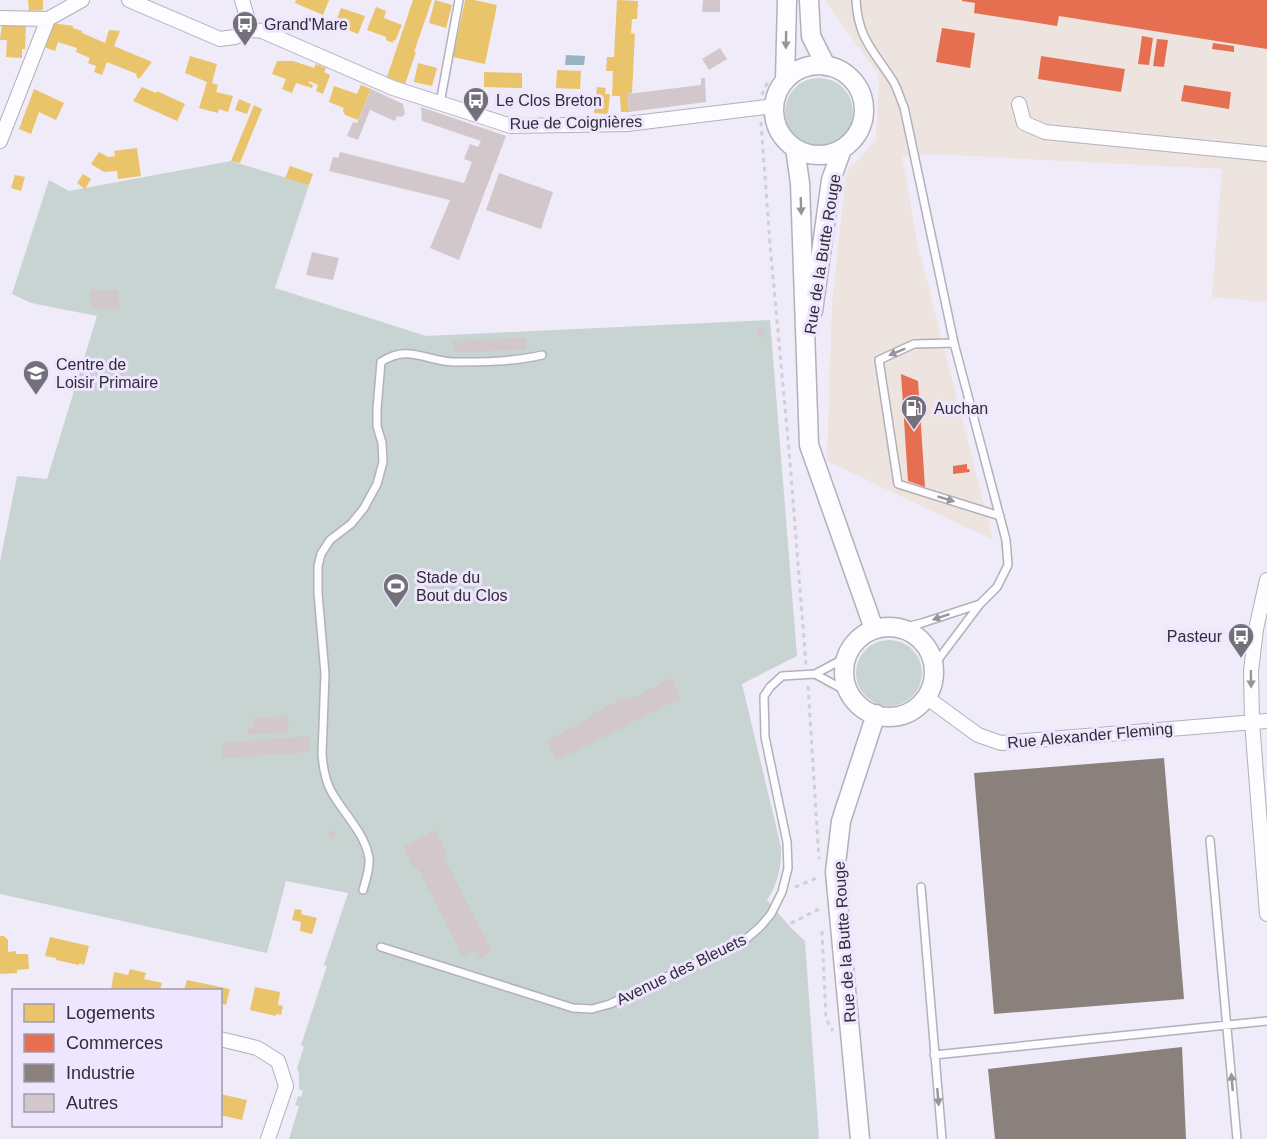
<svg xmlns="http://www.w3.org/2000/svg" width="1267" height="1139" font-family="Helvetica,sans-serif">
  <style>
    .commercial { fill: #ede4df }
    .green { fill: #c7d4d2 }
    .water { fill: #97b5c0 }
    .homes { fill: #e9c46a }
    .shops { fill: #e76f51 }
    .industry { fill: #8a817c }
    .building { fill: #d2c8cb }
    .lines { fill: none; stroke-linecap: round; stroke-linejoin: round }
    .lane-casing { stroke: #b3b0ba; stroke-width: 10 }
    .street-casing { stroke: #b3b0ba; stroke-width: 16 }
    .secondary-casing { stroke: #b3b0ba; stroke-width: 21 }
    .path { stroke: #d0cfd3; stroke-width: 3; stroke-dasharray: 4.5 4.5; stroke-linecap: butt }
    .lane { stroke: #fdfcfe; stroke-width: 7 }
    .street { stroke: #fdfcfe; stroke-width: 14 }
    .secondary { stroke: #fdfcfe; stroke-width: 18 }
    .oneway { fill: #97949a }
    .labels { text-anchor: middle; stroke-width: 6; stroke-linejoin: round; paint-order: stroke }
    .poi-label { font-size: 16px; fill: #312d37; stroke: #eee5fe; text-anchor: start }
    .street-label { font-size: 16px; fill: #312d37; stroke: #eee5fe }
  </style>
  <rect width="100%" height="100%" fill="#efebf8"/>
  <path class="commercial" d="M825,0H1267V302L1212,297L1222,169L930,154L902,157L918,246L993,540L827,461L832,304L846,173L876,140L879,76Z"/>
  <path class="green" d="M785 112a34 34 0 1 1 68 0a34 34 0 1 1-68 0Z
    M231,161L309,185L275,288L426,336L770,320L797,656L742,684L781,847C782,865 777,886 767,900L791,928L805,941L819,1139H289L299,1106L295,1105L298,1096L301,1097L303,1091L299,1089V1074L297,1068L304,1047L301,1045L327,966L324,965L348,893L286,881L267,953L0,894V562L17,476L47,479L97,316L31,303L12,294L49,180L69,191Z
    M856 673a33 33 0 1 1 66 0a33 33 0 1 1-66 0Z"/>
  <path class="water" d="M566,55L585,56L584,65H565Z"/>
  <path class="homes" d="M28,0H43V10L29,11Z
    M296,0H329L323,15L295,3Z
    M413,0H432L414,52H416L405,84L387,77Z
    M435,0L452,5L446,28L429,23Z
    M465,0H474L497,5L485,64L453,57Z
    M617,0L638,1L637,19H632L631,33L635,34L632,93L628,94L629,112H621L620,96H612L613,71H606L607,57H614Z
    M376,7L386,11L384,18L402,25L395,41L393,40V43L386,40V37L367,30Z
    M341,8L365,16L358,34L335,25Z
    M2,23L26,24L25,49H22V58L6,57L7,40H0Z
    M53,23L73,26V28L82,31V33L105,43L109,30L120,31L114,46L152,62L139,79L136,76L137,74L107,62L102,75L94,72L96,66L88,63L90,58L76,52L77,48L58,42L55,51L44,47Z
    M190,56L217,64L212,83L218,85L216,92L233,96L228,112L219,109L218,113L199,108L207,82L185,73Z
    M277,61H293L314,68L316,64L326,68L324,72L330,75L323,94L316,91L318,85L309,81V83L313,85L312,88L296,83L292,93L282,89L286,79L272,74Z
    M418,63L437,68L432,86L414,82Z
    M557,70L581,71L580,89L556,88Z
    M484,72L522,73V88L484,87Z
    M361,85L371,89L358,120L345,115L343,111L344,108L329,102L334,86L357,94Z
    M142,87L156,93L157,91L185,104L177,121L133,101Z
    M597,87L606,88L605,94H610L608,114L594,113Z
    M34,89L64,103L56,120L39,112L31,134L19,129Z
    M239,99L251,104L247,114L235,110Z
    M254,105L262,109L240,163L231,161Z
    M137,148L141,176L118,179L117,171L104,172L91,164L99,152L108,157L115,156L114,151Z
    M290,166L313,174L309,185L285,178Z
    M83,174L91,179L85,189L77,183Z
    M15,175L25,177L21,191L11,188Z
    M295,909L302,910L301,914L317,918L312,934L300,931L301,922L292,920Z
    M0,936H4L8,940V952L16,951V954H28L29,969L17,970V973L0,974Z
    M50,937L89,946L84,965L79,963V965L56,960V958L45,956Z
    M130,969L146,973L144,979L162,983L160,990H111L114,972L128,975Z
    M187,980L230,989L226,1005L220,1003V990H184Z
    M255,987L280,992L278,1005L283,1006L281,1015L276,1014V1016L250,1010Z
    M220,1094L247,1100L242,1120L220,1115Z"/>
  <path class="shops" d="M962,0H1267V49L1059,16L1057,26L974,13L975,3L962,1Z
    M942,28L975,33L970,68L936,62Z
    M1142,36L1153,38L1149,65L1138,64Z
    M1157,39L1168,40L1164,67L1153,66Z
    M1213,43L1234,46V52L1212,49Z
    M1041,56L1125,69L1121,92L1038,79Z
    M1184,85L1231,92L1229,109L1181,101Z
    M901,374L918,381L925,487L908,481Z
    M967,464V469H969L970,472L953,474V466Z"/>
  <path class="industry" d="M1164,758L1184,999L994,1014L974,773Z
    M1182,1047L1186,1139H995L988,1069Z"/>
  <path class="building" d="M703,0H720V12H702Z
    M720,48L727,59L709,70L702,59Z
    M701,78H705L706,102L629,112L628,94L701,85Z
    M371,89L403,104L405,114L402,117L397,116L395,121L370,110L358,140L347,136L353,122L357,123Z
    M421,107L506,136L459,260L430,248L450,200L329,171L333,157L338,158L340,152L464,183L472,162L464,159L470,144L478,147L481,141L422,121Z
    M499,173L553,192L541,229L486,210Z
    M312,252L339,258L333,280L306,275Z
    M118,290L119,308L91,309L90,291Z
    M758,329H764V337L758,338Z
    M526,338V350L454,352L453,341Z
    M672,678L681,698L556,761L546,741L589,719L587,716L627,697L629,700Z
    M288,716L289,732L248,735L247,727H254L253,718Z
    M309,736L310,752L222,758L221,743Z
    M334,830L337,835L331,838L328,834Z
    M435,830L447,854L443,856L492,951L480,958L476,950L463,957L418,869L414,870L403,847Z"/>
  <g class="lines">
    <g class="lane-casing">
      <path id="lane" d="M856,0C858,39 874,51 893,81C898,89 900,99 904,107L954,343L1006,540L1008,565L997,587L980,604L934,665
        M440,103L459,0
        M954,343L914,344L879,360L898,484L1000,516
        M901,628L922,623L980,604
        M815,674L850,693
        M1210,840L1237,1139
        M921,887L942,1139
        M363,890C366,880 370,869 369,858C365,833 343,813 331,791C325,780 323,767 322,754L325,674L318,593V566L321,554L330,540L351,524L364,508L377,484L383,462L382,443L377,426V409L381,362C408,344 426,361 453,362C482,362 513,362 542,355
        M381,947L573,1008L592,1009L610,1004L746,939L760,927L771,914L782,892L788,868L787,842L765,737L764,696L770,687L782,676L815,674L847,657
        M934,1055L1267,1021"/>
    </g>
    <g class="street-casing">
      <path id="street" d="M129,0L220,39L235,37L251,30
        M242,0L251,30
        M0,18L48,19
        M251,30L262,31L393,88L511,126L627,124L774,106
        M1019,104L1024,123L1045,132L1267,154
        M0,141L48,19L82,0
        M1267,580L1256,629L1251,671L1252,722L1267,914
        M926,697L978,735L1001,743L1267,721
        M220,1039L257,1048L278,1061L286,1086L268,1139"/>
    </g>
    <g class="secondary-casing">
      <path id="secondary" d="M809,0L811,36L826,66
        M774 110a45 45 0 1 1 90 0a45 45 0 1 1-90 0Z
        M785,80L787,0
        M795,148L800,183L809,445L874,629
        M813,311L831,180L842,149
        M844 672a45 45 0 1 1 90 0a45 45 0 1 1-90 0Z
        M860,1139L835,872L841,821L876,714"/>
    </g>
    <path class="path" d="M762,95L764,89L768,82
      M761,122L770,244L790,462L806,665
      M808,686L819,859
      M795,887L819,877
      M822,931L826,1019L833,1031
      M767,934L768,935L821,908"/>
    <use href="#lane" class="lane"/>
    <use href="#street" class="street"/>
    <use href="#secondary" class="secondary"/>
  </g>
  <defs><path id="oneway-solid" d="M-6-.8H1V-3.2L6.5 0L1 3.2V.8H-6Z" transform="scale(1.5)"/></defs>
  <g class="oneway">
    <use href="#oneway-solid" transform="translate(786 40) rotate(91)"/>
    <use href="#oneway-solid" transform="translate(801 206) rotate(88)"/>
    <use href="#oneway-solid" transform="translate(897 352) rotate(157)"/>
    <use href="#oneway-solid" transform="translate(946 499) rotate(17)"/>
    <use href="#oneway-solid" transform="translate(941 617) rotate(162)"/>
    <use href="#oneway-solid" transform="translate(1251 679) rotate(89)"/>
    <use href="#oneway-solid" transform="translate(1232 1082) rotate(-95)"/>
    <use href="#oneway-solid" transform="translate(938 1097) rotate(85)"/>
  </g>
  <defs>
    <g id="bus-pin" transform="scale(1.35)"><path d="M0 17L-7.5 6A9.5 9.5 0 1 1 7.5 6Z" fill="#74707b" stroke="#eee5fe"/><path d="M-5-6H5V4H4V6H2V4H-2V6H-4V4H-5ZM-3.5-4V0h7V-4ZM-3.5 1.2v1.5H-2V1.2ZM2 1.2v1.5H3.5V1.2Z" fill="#fff"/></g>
    <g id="school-pin" transform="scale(1.35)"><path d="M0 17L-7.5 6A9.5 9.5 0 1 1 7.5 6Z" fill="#74707b" stroke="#eee5fe"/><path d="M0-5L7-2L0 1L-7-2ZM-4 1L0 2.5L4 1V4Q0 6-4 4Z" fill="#fff"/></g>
    <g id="fuel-pin" transform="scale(1.35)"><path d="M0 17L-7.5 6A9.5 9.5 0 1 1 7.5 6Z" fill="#74707b" stroke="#eee5fe"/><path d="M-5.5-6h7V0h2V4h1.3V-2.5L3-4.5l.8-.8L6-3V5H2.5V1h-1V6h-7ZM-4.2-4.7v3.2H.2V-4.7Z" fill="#fff"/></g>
    <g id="stadium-pin" transform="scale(1.35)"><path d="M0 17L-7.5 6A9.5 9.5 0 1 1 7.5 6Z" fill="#74707b" stroke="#eee5fe"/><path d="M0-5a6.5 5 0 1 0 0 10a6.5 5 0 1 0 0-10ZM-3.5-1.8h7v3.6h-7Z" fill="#fff"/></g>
  </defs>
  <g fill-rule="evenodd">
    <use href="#bus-pin" x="245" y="24"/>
    <use href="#bus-pin" x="476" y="100"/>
    <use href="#school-pin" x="36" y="373"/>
    <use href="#fuel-pin" x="914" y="408"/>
    <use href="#stadium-pin" x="396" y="586"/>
    <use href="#bus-pin" x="1241" y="636"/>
  </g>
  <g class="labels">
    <g class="poi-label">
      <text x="264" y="30">Grand'Mare</text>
      <text x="496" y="106">Le Clos Breton</text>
      <text x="56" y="370">Centre de<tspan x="56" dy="18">Loisir Primaire</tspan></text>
      <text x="934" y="414">Auchan</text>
      <text x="416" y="583">Stade du<tspan x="416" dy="18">Bout du Clos</tspan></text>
      <text x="1222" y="642" text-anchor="end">Pasteur</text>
    </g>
    <g class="street-label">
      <text transform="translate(576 122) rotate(-1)" y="6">Rue de Coignières</text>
      <text transform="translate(822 254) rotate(-81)" y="6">Rue de la Butte Rouge</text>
      <text transform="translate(1090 735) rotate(-5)" y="6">Rue Alexander Fleming</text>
      <text transform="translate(844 942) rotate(-94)" y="6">Rue de la Butte Rouge</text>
      <text transform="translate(681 969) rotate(-26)" y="6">Avenue des Bleuets</text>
    </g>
  </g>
  <rect x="12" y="989" width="210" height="138" fill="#eee5fe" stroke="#a29bae" stroke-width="1.5"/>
  <rect x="24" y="1004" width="30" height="18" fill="#e9c46a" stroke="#a29bae" stroke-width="1.5"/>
  <text x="66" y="1019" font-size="18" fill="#312d37">Logements</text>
  <rect x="24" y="1034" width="30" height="18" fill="#e76f51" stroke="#a29bae" stroke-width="1.5"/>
  <text x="66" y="1049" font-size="18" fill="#312d37">Commerces</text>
  <rect x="24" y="1064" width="30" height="18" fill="#8a817c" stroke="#a29bae" stroke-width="1.5"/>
  <text x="66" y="1079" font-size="18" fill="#312d37">Industrie</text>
  <rect x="24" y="1094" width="30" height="18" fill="#d2c8cb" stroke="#a29bae" stroke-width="1.5"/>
  <text x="66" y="1109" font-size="18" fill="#312d37">Autres</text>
</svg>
